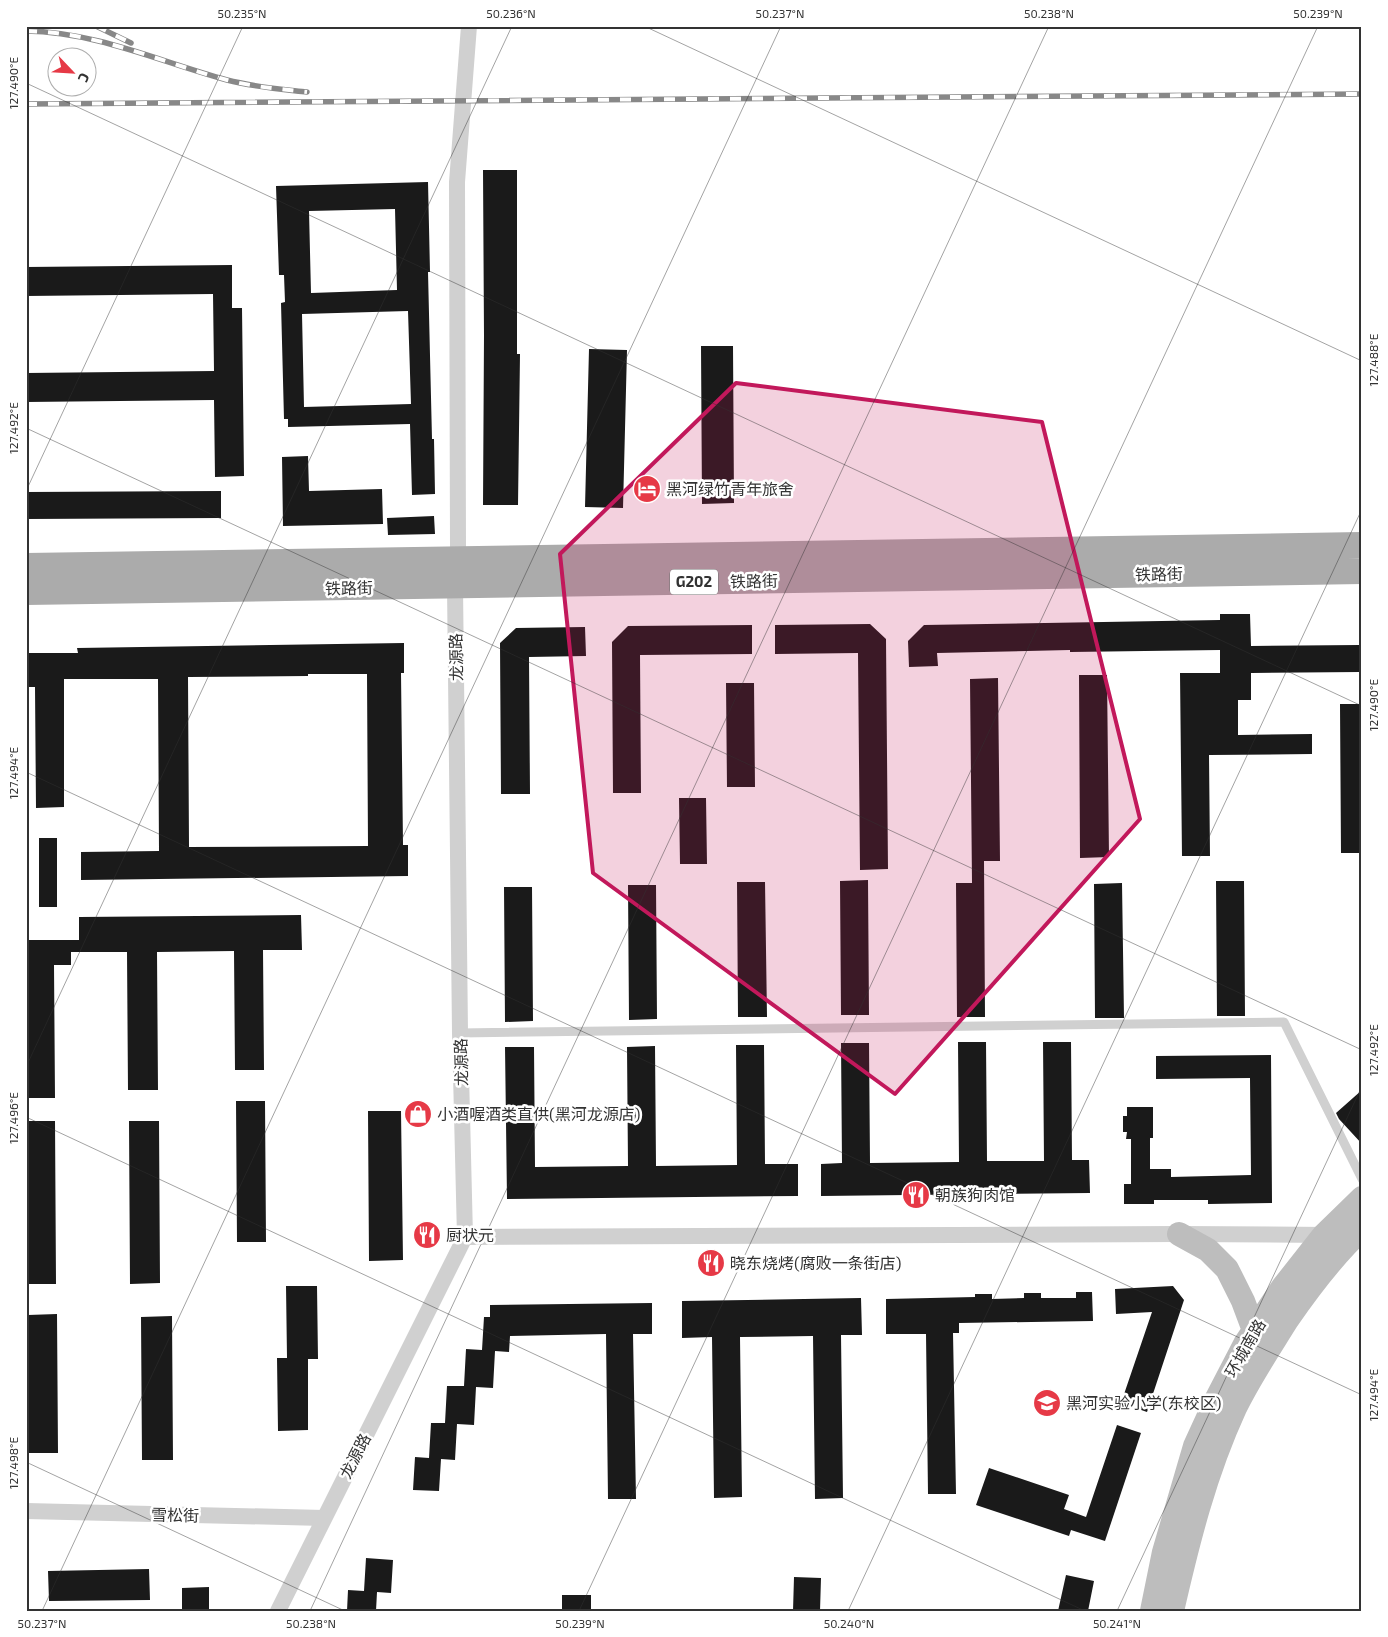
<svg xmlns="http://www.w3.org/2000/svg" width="1388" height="1637" font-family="'Exo 2','Noto Sans SC',sans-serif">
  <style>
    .building { fill: #1a1a1a; fill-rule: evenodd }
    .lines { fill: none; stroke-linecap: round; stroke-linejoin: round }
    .lane { stroke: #d0d0d0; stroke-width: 9 }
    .street { stroke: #d0d0d0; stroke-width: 16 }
    .secondary { stroke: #bdbdbd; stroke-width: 24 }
    .primary { stroke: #ababab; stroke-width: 26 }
    .rail-casing { stroke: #888; stroke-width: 5.5 }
    .rail { stroke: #fff; stroke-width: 4; stroke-dasharray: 11; stroke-linecap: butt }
    .marked { fill: #c2185b; fill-opacity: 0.2; stroke: #c2185b; stroke-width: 4; stroke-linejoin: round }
    .ticks { fill: none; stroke: #333; stroke-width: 1; stroke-opacity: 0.45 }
    .labels { text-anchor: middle; stroke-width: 5; stroke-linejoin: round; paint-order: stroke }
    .shield { fill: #fff; stroke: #707070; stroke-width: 1 }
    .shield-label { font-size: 15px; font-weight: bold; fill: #333 }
    .poi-label { font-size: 16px; fill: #333; stroke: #fff; text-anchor: start }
    .street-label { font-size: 16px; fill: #333; stroke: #fff }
    .neatline { fill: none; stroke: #333; stroke-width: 2 }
    .ticks-label { font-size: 12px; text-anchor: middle; fill: #333 }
  </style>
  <rect width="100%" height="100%" fill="#fff"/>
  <path class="building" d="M483,170H517V354H520L518,505H483L484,335Z
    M428,182L430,272H428L432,439H434L435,494L412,495L410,424L288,427V419H284L281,303L285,302L284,275H279L276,186ZM395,209L397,290L311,293L309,211ZM408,311L411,404L304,407L302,314Z
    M232,265V308H242L244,476L215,477L214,400L26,402V373L214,371L213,294L26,296V267Z
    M701,346H733L734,503L702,504Z
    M589,349L627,350L623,508L585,507Z
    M308,456L309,491L382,489L383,524L283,526L282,457Z
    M221,491V518L26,519V492Z
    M434,516L435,534L388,535L387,518Z
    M1220,614H1250L1251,646L1360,645V672L1251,673V700H1238V735L1312,734V754L1209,755L1210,856H1182L1180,673H1220V650L1070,652V650L937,653L938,666L909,667L908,641L924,625L1220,620Z
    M870,624L886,639L888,869L860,870L858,653L775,654V625Z
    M752,625V654L640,655L641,793H613L612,642L628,626Z
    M585,627L586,656L529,657L530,794H501L500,643L516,628Z
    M404,643V673H401L403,845H408V876L81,880V852L159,851L158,679H64V807L36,808L35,687H26V653H78L77,648ZM308,674H367L368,846L189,847L188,677L308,676Z
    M1079,675H1107L1109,857L1080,858Z
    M998,678L1000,861H984L985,1017H957L956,883H972L970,679Z
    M726,683H754L755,787H727Z
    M1340,704H1362V853H1341Z
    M679,798H706L707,864H680Z
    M39,838H57V907H39Z
    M868,880L869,1015H841L840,881Z
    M1216,881H1244L1245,1016H1217Z
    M737,882H765L767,1017H738Z
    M1122,883L1124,1018H1095L1094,884Z
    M628,885H656L657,1019L629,1020Z
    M504,887H532L533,1021L505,1022Z
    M301,915L302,950H263L264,1070H235L234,951L157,952L158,1090H128L127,952H71V965H54L55,1098H26V940H79V917Z
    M958,1042H986L987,1161H1044L1043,1042H1071L1072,1160H1089L1090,1193L821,1196V1164L842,1163L841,1043H869L870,1163L959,1162Z
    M736,1045H764L765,1164H798V1196L507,1199L505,1047H534L535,1167L628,1166L627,1047L655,1046L656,1166L737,1165Z
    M1271,1055L1272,1203L1208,1204V1200H1154V1204H1124V1184H1131V1139H1126L1127,1132H1123V1116H1127V1107H1153V1138H1150V1169H1171V1177L1251,1175L1250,1078L1156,1079V1056Z
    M1362,1090V1144L1339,1119L1336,1113Z
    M236,1101H265L266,1242H237Z
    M368,1111H401L403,1260L369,1261Z
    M26,1121H55L56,1284H27Z
    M129,1121H159L160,1283L130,1284Z
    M286,1286H317L318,1359H308V1430L278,1431L277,1358H287Z
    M1173,1286L1184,1300L1147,1412L1121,1403L1152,1312L1116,1314L1115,1289Z
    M1076,1292H1092L1093,1321L959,1323V1333H953L956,1494H928L926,1334H886V1299L975,1297V1294H992V1299L1024,1298V1293H1041V1298H1076Z
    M861,1298L862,1335H841L843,1498L815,1499L813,1336L740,1337L742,1497L714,1498L712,1337L682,1338V1301Z
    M652,1303V1334H633L636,1499H608L606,1334L510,1336L509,1352L495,1351L493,1388L476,1387L474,1425L457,1424L455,1460L441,1459L439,1491L413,1490L415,1457L429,1458L431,1423H445L447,1386H464L466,1349L482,1350L484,1317H490V1305Z
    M57,1314L58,1453H28V1315Z
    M172,1316L173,1460H142L141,1317Z
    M1117,1425L1141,1433L1105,1541L1071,1530L1069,1536L976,1505L989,1468L1069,1495L1064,1509L1086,1517Z
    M366,1558L393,1560L391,1593L377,1592L376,1611H347L348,1590L364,1591Z
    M149,1569L150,1600L49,1601L48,1571Z
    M1066,1575L1094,1581L1088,1611H1058Z
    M794,1577L821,1578L820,1611H793Z
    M209,1587V1611H182V1588Z
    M562,1595H591V1611H562Z"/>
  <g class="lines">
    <path class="lane" d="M460,1033L1284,1022L1362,1179"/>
    <path class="street" d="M465,1237L1179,1234L1330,1235
      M26,1511L324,1518
      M278,1611L465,1237L460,1033L455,586L458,548L457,182L469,26"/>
    <path class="secondary" d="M1179,1234L1208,1250L1227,1269L1243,1301L1258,1341
      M1152,1611L1164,1552L1195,1446L1217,1398L1245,1344L1283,1287L1324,1235L1362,1198
      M1172,1611C1188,1541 1205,1473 1235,1408C1250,1377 1269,1349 1287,1320C1309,1288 1333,1256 1362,1229"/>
    <path class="primary" d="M26,566L1362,545
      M26,592L1362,571"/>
    <g class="rail-casing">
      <path id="rail" d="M96,26L131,43
        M26,31C97,32 160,62 227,80C254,87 280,89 307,92
        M26,104L1362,94"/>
    </g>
    <use href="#rail" class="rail"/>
  </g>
  <path class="marked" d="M736,383L1042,422L1140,819L895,1094L593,873L560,554Z"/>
  <path class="ticks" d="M644,26L1362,361M26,83L1362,706M26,428L1362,1050M26,491L243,26M26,772L1362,1395M26,1067L512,26M26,1117L1085,1611M26,1462L345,1611M42,1611L781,26M310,1611L1049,26M579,1611L1318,26M848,1611L1362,509M1117,1611L1362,1086"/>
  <defs>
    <g id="hotel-disc" transform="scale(1.4375)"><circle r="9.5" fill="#e63946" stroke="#fff"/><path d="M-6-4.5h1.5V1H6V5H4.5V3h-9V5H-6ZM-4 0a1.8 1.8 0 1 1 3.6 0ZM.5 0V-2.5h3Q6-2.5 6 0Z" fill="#fff"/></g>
    <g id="shop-disc" transform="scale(1.4375)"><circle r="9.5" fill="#e63946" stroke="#fff"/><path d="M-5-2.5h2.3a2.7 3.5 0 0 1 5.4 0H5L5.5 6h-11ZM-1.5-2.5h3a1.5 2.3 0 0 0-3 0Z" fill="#fff"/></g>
    <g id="restaurant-disc" transform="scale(1.4375)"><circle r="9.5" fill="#e63946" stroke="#fff"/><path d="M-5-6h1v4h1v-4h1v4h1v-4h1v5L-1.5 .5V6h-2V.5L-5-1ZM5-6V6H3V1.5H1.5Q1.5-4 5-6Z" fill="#fff"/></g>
    <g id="school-disc" transform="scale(1.4375)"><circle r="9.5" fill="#e63946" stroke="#fff"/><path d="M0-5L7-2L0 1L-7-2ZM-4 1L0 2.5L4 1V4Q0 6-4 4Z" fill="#fff"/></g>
  </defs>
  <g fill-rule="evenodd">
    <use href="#hotel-disc" x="647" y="489"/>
    <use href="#shop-disc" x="418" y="1114"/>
    <use href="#restaurant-disc" x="916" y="1195"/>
    <use href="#restaurant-disc" x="427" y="1235"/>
    <use href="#restaurant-disc" x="711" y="1263"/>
    <use href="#school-disc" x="1047" y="1403"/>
  </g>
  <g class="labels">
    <rect class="shield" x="670" y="569.5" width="48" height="25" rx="4"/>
    <g class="shield-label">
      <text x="694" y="587">G202</text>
    </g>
    <g class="poi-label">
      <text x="666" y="495">黑河绿竹青年旅舍</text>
      <text x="437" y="1120">小酒喔酒类直供(黑河龙源店)</text>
      <text x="935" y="1201">朝族狗肉馆</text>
      <text x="446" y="1241">厨状元</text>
      <text x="730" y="1269">晓东烧烤(腐败一条街店)</text>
      <text x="1066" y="1409">黑河实验小学(东校区)</text>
    </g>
    <g class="street-label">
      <text transform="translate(1159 574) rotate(-1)" y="6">铁路街</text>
      <text transform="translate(754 581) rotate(-1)" y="6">铁路街</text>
      <text transform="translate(349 588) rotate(-1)" y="6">铁路街</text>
      <text transform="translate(456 657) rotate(-91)" y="6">龙源路</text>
      <text transform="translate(461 1062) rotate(-91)" y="6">龙源路</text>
      <text transform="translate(1245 1348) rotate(-60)" y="6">环城南路</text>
      <text transform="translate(355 1456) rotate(-63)" y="6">龙源路</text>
      <text transform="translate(175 1515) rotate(1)" y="6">雪松街</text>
    </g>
  </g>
  <rect width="1388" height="1637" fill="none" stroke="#ffffff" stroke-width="55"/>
  <g transform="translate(72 72) rotate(115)"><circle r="24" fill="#ffffff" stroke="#adadad"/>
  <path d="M0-4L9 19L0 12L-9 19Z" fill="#e63946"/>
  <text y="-8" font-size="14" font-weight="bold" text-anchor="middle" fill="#333333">С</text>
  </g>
  <rect x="28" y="28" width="1332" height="1582" class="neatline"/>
  <g class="ticks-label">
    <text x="242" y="18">50.235°N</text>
    <text x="511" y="18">50.236°N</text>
    <text x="780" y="18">50.237°N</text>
    <text x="1049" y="18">50.238°N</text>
    <text x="1318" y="18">50.239°N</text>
    <text transform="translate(14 83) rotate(-90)" y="4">127.490°E</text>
    <text transform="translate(1374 360) rotate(-90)" y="4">127.488°E</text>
    <text transform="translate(14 428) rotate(-90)" y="4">127.492°E</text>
    <text transform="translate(1374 705) rotate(-90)" y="4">127.490°E</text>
    <text transform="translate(14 773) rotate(-90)" y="4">127.494°E</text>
    <text transform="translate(1374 1050) rotate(-90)" y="4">127.492°E</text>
    <text transform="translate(14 1118) rotate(-90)" y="4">127.496°E</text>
    <text transform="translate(1374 1395) rotate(-90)" y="4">127.494°E</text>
    <text transform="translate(14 1463) rotate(-90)" y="4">127.498°E</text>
    <text x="42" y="1628">50.237°N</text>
    <text x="311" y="1628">50.238°N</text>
    <text x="580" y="1628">50.239°N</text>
    <text x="849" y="1628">50.240°N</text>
    <text x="1117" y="1628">50.241°N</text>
  </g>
</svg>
